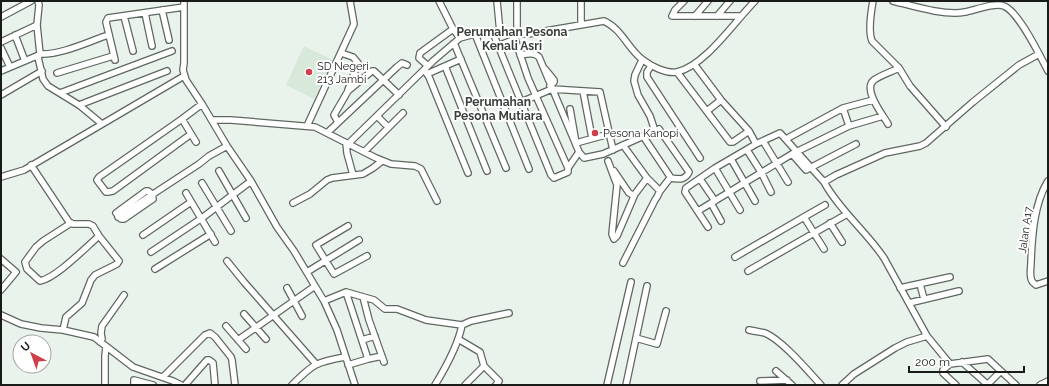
<svg xmlns="http://www.w3.org/2000/svg" width="1049" height="386" font-family="Raleway,sans-serif">
  <style>
    .built { fill: #d8e8db }
    .lines { fill: none; stroke-linecap: round; stroke-linejoin: round }
    .minor-casing { stroke: #5f6761; stroke-width: 8 }
    .minor { stroke: #fff; stroke-width: 5.5 }
    .poi-dot { fill: #d0404a; stroke: #fff; stroke-width: 1.5 }
    .labels { text-anchor: middle; stroke-width: 4; stroke-linejoin: round; paint-order: stroke }
    .poi-label { font-size: 11px; fill: #181b18; stroke: #fff; text-anchor: start }
    .street-label { font-size: 11px; fill: #181b18; stroke: #fff }
    .neighbourhood-label { font-size: 12px; font-weight: bold; fill: #39403b; stroke: #fff }
  </style>
  <rect width="100%" height="100%" fill="#eaf3eb"/>
  <path class="built" d="M304,46L333,60L314,99L286,85Z"/>
  <g class="lines">
    <g class="minor-casing">
      <path id="minor" d="M38,1L39,5L37,25L40,54L38,57L43,79L48,86L79,105L102,124
        M184,1V63L183,70L186,80L202,104L227,146L251,181L277,227L294,251L324,301L337,330L355,385
        M439,1L453,29L460,38
        M497,1L500,33
        M517,1V33
        M581,1V25
        M684,1L675,10L672,16H741
        M873,1C871,12 868,31 872,41L899,68L910,86L946,127
        M893,1C913,6 945,16 965,12C975,10 996,2 1004,6C1019,12 1040,56 1048,71
        M162,10L169,40
        M145,13L152,46
        M124,16L133,51
        M695,16L708,1
        M717,16L730,1
        M1,17L31,1
        M493,33L551,175L554,178L568,172V168L528,78L513,33
        M475,34L529,169
        M15,35L25,61
        M1,42L37,25
        M454,43L506,168
        M498,46L515,39
        M1,48L10,67
        M341,53L353,57L358,63L348,90
        M40,54C61,55 88,42 108,35
        M520,55C527,54 534,52 539,57L579,152L568,168
        M115,60L106,22L108,18L184,7
        M694,64L721,100L749,131L756,144
        M428,66L419,58L420,53L453,29
        M445,66L487,171
        M651,66L647,72V77L700,158
        M545,69L554,80V82L550,86
        M1,71L39,55
        M425,71L429,77L468,173
        M677,72L730,142H733L749,131
        M57,73L113,56
        M427,74L461,59
        M583,91L592,138
        M60,93L172,51
        M1,95L42,71
        M521,102L552,89L600,92L613,150
        M79,105L167,71
        M843,108L849,126
        M570,109L576,143L609,134
        M707,111L721,100
        M377,116L388,127
        M182,119L196,142
        M212,120H231L315,127L376,158L391,164L415,166L421,169L437,201
        M338,122L334,115L348,91L372,71H374L399,95
        M888,124C883,115 862,89 874,80C881,75 891,72 899,68
        M307,126L354,24L350,1
        M659,129L689,172C685,181 678,179 670,178L660,191
        M327,133L397,67L402,63L407,65
        M191,134L113,191L108,192H106L97,180L99,177L182,119L202,104
        M643,136L671,178
        M786,139L843,108L873,100
        M763,141L788,182
        M346,143L347,153L353,175
        M348,144L433,61L460,38L475,34H528L604,21C622,29 628,49 643,60C651,66 666,74 677,72C705,66 735,21 755,1
        M747,150L761,172L771,192
        M364,152L403,113
        M579,152L584,158L603,154L655,131L650,116L638,95L634,81L635,75L642,60
        M792,154L806,170L856,144
        M731,159L755,201
        M608,161L617,185L612,234L614,239L617,236L635,194
        M31,165L69,222L73,224H89L93,226L99,236L119,261L117,264L95,275L91,280L82,303L66,317L63,330
        M715,168L740,210
        M219,171L246,218
        M614,171L629,193L633,195L635,194L647,178
        M1,177L24,170L184,76
        M700,179L715,201
        M1048,181C1034,203 1032,237 1031,262C1031,268 1029,276 1032,281C1033,283 1034,283 1036,285L1048,281
        M824,182L836,175L885,153L920,146L926,143L973,102L1019,65L1039,54
        M202,183L231,231
        M146,191H148L152,194L153,199L124,219H121L116,213Z
        M186,193L215,242
        M293,203L310,194L327,180L332,178L363,174L373,168L382,161
        M711,203L721,221
        M698,211L792,154L849,126L883,116
        M118,217L199,164L209,156L227,146
        M804,217L825,205
        M71,223L43,241L36,247L25,262L27,269L40,281C56,278 85,248 99,236
        M830,223L842,242
        M348,226L316,245L334,274L367,256
        M708,227L685,192L686,188L715,168L756,144L780,133L824,182C840,211 866,231 884,258L927,336L950,364
        M143,235L191,202
        M151,252L202,218L251,181
        M735,257L804,217L824,249
        M1,259L16,272L1,290
        M227,261L244,282L316,364
        M623,263L655,200L657,197L660,191L647,178L623,145
        M155,269L211,234
        M748,271L847,214
        M307,272L359,240
        M920,284L924,299
        M287,288L302,316
        M900,288L950,277
        M346,292L368,359
        M363,297L369,320L384,362
        M324,301L346,292L374,300L385,309H397L426,320L462,325C458,346 446,367 435,385
        M909,303L959,291
        M244,314L266,339
        M1,315L21,324L41,328L63,330L94,337L133,367L173,381L181,385
        M462,325L471,321L509,313
        M226,326L246,349
        M749,330C754,331 760,332 765,333C782,340 808,371 821,385
        M636,338L657,344L666,311
        M458,339L480,352L484,366L499,381L496,385
        M238,340L315,286
        M362,340L375,336
        M100,342L102,339L101,333L102,326L124,295
        M962,362L988,385
        M348,365L368,359L382,356
        M776,371L792,385
        M163,377L205,335L210,333L215,337L231,357L232,360L235,385
        M760,381L787,380
        M105,385V356L106,347
        M134,385V380L153,385
        M185,385L207,360H209L213,363L215,385
        M292,385C313,364 316,362 345,357
        M465,385L484,366
        M607,385L631,282
        M626,385L647,286
        M842,385L854,374L895,348L907,342L927,336
        M956,385L943,373V370L950,364L988,359L1016,385
        M987,385L1001,371
        M1040,385L1048,381"/>
    </g>
    <use href="#minor" class="minor"/>
  </g>
  <g class="poi-dot">
    <circle cx="309" cy="72" r="4"/>
    <circle cx="595" cy="133" r="4"/>
  </g>
  <g class="labels">
    <g class="poi-label">
      <text x="317" y="70">SD Negeri<tspan x="317" dy="13">213 Jambi</tspan></text>
      <text x="603" y="137">Pesona Kanopi</text>
    </g>
    <g class="street-label">
      <text transform="translate(1025 230) rotate(-82)" y="4">Jalan A17</text>
    </g>
    <g class="neighbourhood-label">
      <text x="512" y="36">Perumahan Pesona<tspan x="512" dy="14">Kenali Asri</tspan></text>
      <text x="498" y="106">Perumahan<tspan x="498" dy="14">Pesona Mutiara</tspan></text>
    </g>
  </g>
  <rect width="1049" height="386" fill="none" stroke="#181b18" stroke-width="4"/>
  <g transform="translate(32 354) rotate(319)"><circle r="19" fill="#ffffff" stroke="#a3a4a3"/>
  <path d="M0-3L7 15L0 10L-7 15Z" fill="#d0404a"/>
  <text y="-6" font-size="11" font-weight="bold" text-anchor="middle" fill="#181b18">U</text>
  </g>
  <path d="M909 366v6h115v-6" fill="none" stroke="#181b18" stroke-width="2"/>
  <text x="915" y="366" font-size="12" fill="#181b18" stroke="#ffffff" stroke-width="3" paint-order="stroke">200 m</text>
</svg>
